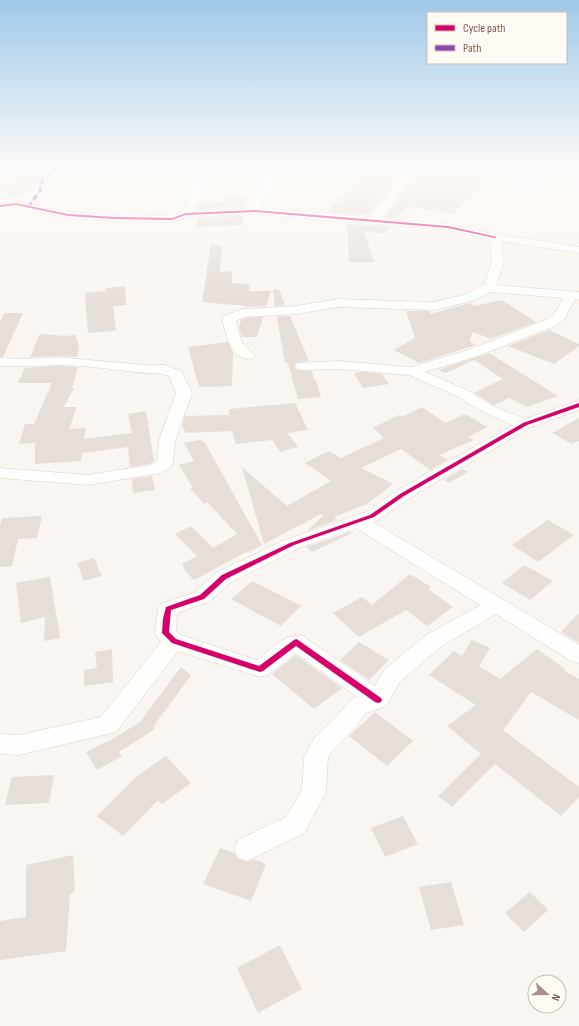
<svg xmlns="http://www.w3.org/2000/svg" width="579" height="1026" font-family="'Sofia Sans Condensed',sans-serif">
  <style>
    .building { fill: #e6ded7 }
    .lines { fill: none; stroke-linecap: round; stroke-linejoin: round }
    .minor-casing { stroke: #d7d1cb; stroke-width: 1 }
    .minor { fill: #fefefd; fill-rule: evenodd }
    .quiet { stroke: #8e44ad; stroke-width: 3; stroke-dasharray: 6 3; stroke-linecap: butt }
    .cycleway-casing { stroke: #fffaf3; stroke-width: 2 }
    .cycleway { fill: #d6006c; fill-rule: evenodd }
  </style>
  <rect width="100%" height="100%" fill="#f9f5f0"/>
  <path class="building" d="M25,166H54L47,174L60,175L19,197L0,193Z
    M388,166H407L369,215L328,212L369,168L385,170Z
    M470,166L489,168L480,188L478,187L469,201L466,200L454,214L421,209L420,206V209L406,207L397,218L384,217L419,171L464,176Z
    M225,197H244V207L197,209L199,203L223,202Z
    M243,216V225L197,227V218Z
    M347,224L389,227L383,234L364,231L374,262H349Z
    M211,244L222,246L220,272L232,271V283L250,284L249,291H271L266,306L246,307V306L202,302Z
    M125,286L126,305L113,306L116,331L88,333L85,293L106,291V288Z
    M279,289L285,305L275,306L273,290Z
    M502,300L536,322L491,339L473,332L469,341L476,345L419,363L394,350L415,338L406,311H429L430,314L469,303L474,306Z
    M4,313H23L3,357H0V322Z
    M290,316L309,361L297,362L294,367L297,370L312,371L314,381L316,380L321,397L298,399L288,363H285L277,317Z
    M263,317L257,337H242L239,327L241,320L245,318Z
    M549,330L579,344V346L554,364L508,346Z
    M40,334L65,336L75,335L79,346L77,357L56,356L30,357Z
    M228,342L233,352L232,386L199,387L188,347Z
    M489,353L558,396L527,407L509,398L494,405L474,393L503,379L474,360L446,373L438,370Z
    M56,366L78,367L72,388H74L64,407H77L69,429L86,428L84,439L132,433L128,414L146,411L154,461L149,464L130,467L128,447L82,453L81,461L35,464V443L19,444L25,424H34L52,383H18L25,368Z
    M360,372L382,374L389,384L363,388L354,373Z
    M295,403L308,430L287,433L298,447L280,452L272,440L236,444L232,431L186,433L182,426L185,416L229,415V409Z
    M422,407L445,423L465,414L487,427L468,437L474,440L439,455L448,460L430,470L401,449L361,468L393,484L367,504L334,517L337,520L307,531L323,516L321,514L264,544L242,467L287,506L331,481L305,463L329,451L341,458L384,438L373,428L399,415L402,417Z
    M579,418V441L572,444L552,433Z
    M200,440L205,443L262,545L249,552L248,551L194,580L186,572L182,564L197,556L175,534L191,526L213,548L237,534L207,502L204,504L190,488H193L179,465L194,461L184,443Z
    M462,469L468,472L449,483L444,480Z
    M152,476L155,490L133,493L132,479Z
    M42,516L37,538L18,539L12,566L0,567V526L2,518Z
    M548,520L574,535L538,562L512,545Z
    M350,532L352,533L312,552L306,547Z
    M94,558L102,576L84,581L77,563Z
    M524,565L553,581L530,600L502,583Z
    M410,574L431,587L428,589L453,607L427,626L406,610L359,637L333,613L362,597L372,605Z
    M50,577L60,638L44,641L45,617L21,623L16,583Z
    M252,581L301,606L281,626L231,599Z
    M579,613V643L561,632Z
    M472,640L490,648L479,666L500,679L537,649L565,669L563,670L579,679V720L531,692L503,730L579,787V797L561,816L495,764L452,807L438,796L481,754L447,726L476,705L429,675L454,651L462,656Z
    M359,642L389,660L369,680L340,660Z
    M112,649L113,682L84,686V670L97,668L95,652Z
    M296,655L342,688L314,709L272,674Z
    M181,667L191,675L153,727L155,729L119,752L122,756L97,770L86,752L111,740L140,722Z
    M375,712L413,741L387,766L349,736Z
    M166,756L191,783L162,804L158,800L123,836L97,816L136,777Z
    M54,775L49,803L5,805L12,777Z
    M403,816L418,844L385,857L371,828Z
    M220,848L234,853L238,859L247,862L254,859L266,864L251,901L203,884Z
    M73,855L75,892L70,894L66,951L0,960V921L26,917V865Z
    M451,882L464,925L431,930L419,887Z
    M530,892L548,910L524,932L505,913Z
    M280,945L302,989L258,1013L237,968Z"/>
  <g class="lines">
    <g class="minor-casing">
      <path id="minor" d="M202,166H212L201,185L200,199L193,211L251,208L272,166H282L261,208L370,217L411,166H421L381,218L448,224L495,234L579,247V253L501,241L504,261L496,285L579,292V300L575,299L564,320L555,326L478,356L425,372L467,390L493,406L525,419L579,400V410L531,427L408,499L378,520L373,522L579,645V663L571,661L496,614L440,647L399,683L386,706L366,713L354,729L332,751L328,758L326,792L304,833L247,861L238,858L234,849L238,840L286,817L302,790L304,758L315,737L338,715L350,700L357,697L296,653L268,675L260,677L178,651L116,732L19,755L0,754V734L19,735L101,717L161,642L155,633L158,609L161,604L195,592L217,572L285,540L366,512L396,491L513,425L483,412L457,396L409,375L339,369L302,370L297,369L295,366L297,363L339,361L411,367L468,350L545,320L554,315L563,298L490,292L475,300L434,310L338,307L297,314L245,317L236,321L242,343L255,355L253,358C231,363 226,334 222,319L224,316L243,309L297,306L338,299L434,302L467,294L485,284L492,261L490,239L448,230L376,224L372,225L368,224L255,214L187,217L172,222L114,221L68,218L16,207L0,209V203L16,201L68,212L114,215L171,216L182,212L190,199L191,185ZM356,528L480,605L426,635L383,671L375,686L303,636C287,631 270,650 257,660L181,635L176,630L177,613L209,602L231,582L299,548Z
        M579,175V181L533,189L488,191L483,188L488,185L533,183Z
        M56,357L145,365H165L181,371L192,393L175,441L173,463L171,467L161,473L155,474L88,485L0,478V468L88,475L150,465L157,461L159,441L176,393L169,376C159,372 147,374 136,372C109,369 82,365 56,365C37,366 19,367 0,366V358L27,359Z"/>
    </g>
    <use href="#minor" class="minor"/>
    <path class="quiet" d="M28,207L40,191L43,179L54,171L65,166"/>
    <g class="cycleway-casing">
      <path id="cycleway" d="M16,203L68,214L114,217L172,218L186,213L255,210L448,226L497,237L495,238L448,228L255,212L186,215L172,220L114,219L68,216L16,205L0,207V205Z
        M579,403V407L527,425L404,496L374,517L294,545L226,579L204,599L171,610L169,632L176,639L259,666L294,640L296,639L298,640L381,698L382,700L381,702L378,703L375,702L296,646L263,671L260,672L172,643L162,633L163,619L166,607L200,595L222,575L290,543L370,515L400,494L523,423Z"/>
    </g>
    <use href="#cycleway" class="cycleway"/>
  </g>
  <linearGradient id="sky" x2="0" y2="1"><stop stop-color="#9ec9e9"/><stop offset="0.54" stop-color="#fcfaf8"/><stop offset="1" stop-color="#fcfaf8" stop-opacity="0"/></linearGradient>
  <rect width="579" height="310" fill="url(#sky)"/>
  <rect x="427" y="12" width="140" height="52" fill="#fffaf3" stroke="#cabbb1"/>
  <rect x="435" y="25" width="20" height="6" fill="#d6006c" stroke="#cabbb1"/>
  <text x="463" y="32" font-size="12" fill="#7a5c4d">Cycle path</text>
  <rect x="435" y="45" width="20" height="6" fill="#8e44ad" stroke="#cabbb1"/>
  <text x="463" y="52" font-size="12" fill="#7a5c4d">Path</text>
  <g transform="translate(547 994) rotate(111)"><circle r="19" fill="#fffaf3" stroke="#cabbb1"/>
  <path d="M0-3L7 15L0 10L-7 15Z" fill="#a69286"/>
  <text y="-6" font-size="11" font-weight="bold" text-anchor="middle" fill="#7a5c4d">N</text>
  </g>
</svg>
